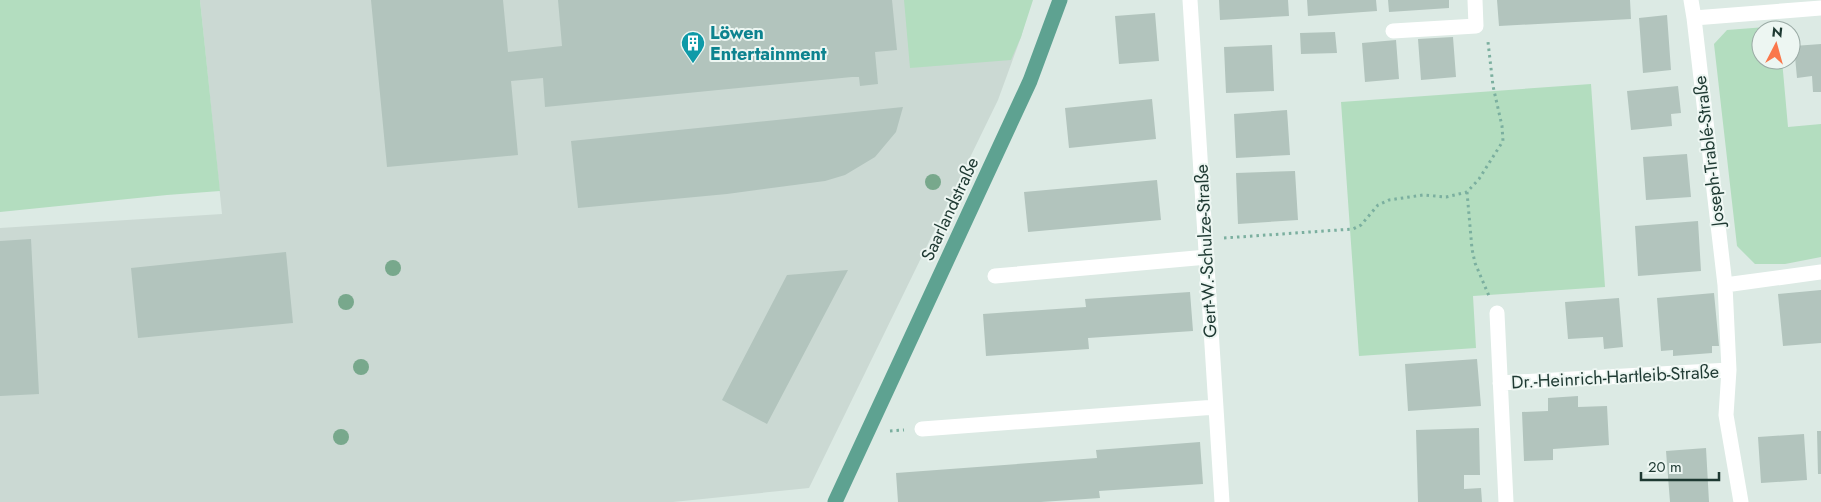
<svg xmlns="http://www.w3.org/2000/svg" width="1821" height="502" font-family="Jost,sans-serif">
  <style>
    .built { fill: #cbd9d3 }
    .green { fill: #b3ddbf }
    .building { fill: #b2c4bd }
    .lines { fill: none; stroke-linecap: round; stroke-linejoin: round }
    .path { stroke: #7baf9f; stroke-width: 3; stroke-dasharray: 2.5 4; stroke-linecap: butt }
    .minor { stroke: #fff; stroke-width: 15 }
    .major { stroke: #5ea291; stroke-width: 15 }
    .tree { fill: #78a88c }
    .labels { text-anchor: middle; stroke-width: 4; stroke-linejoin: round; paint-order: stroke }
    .culture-label { font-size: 18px; font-weight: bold; fill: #0d838f; stroke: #edf6f2; text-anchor: start }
    .street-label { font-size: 18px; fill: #1e3932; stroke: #edf6f2 }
  </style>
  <rect width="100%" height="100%" fill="#dceae4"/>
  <path class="built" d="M200,0H1031L1021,37L998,100L809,488L673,502H0V228L222,214Z"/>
  <path class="green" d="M0,0H200L220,191L167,195L0,212Z
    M904,0H1033L1021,37L1011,60L910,68Z
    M1779,26V30H1761V60H1782L1788,127L1821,124V257L1785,264H1755L1737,246L1714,44L1727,30Z
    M1591,84L1605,287L1473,296L1476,348L1359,356L1341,102Z"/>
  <path class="building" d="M371,0H503L508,52L562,46L558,0H892L897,50L875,52L878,84L860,86L859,77H852L545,107L543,78L511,81L518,155L387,167Z
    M1219,0H1288L1289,16L1220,20Z
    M1307,0H1376L1377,11L1308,16Z
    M1388,0H1449V8L1389,12Z
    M1497,0H1630L1631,19L1499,26Z
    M1155,13L1159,61L1119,64L1115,16Z
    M1667,15L1671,70L1643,73L1639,18Z
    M1335,32L1337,53L1301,54L1300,33Z
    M1453,37L1456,77L1421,80L1418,39Z
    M1396,40L1399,79L1365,82L1362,43Z
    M1821,44V92H1813L1812,76L1797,78L1794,46Z
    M1272,45L1274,91L1226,93L1224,47Z
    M1678,86L1681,113L1671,114L1672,126L1631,130L1627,91Z
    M1152,99L1156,139L1069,148L1065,108Z
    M903,107L896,132L875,157L845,175L825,181L727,194L578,208L571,141Z
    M1287,110L1290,155L1236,158L1234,114Z
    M1687,154L1691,197L1646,200L1643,157Z
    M1295,171L1298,220L1238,224L1236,173Z
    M1157,180L1161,220L1028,232L1024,192Z
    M1698,221L1701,271L1638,276L1635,226Z
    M31,239L39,394L0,396V241Z
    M286,252L293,323L138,338L131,268Z
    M848,270L767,424L722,400L787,275Z
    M1821,290V343L1783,346L1778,294Z
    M1190,292L1193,331L1088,338L1089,349L986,356L983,314L1086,307L1085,299Z
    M1714,293L1719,346H1712V353L1673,356V350L1661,351L1657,298Z
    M1619,298L1623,347L1604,349L1603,337L1568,339L1565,302Z
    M1477,359L1481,406L1408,411L1405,364Z
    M1578,396V407L1607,406L1609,445L1553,449V460L1524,461L1522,412L1548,411V398Z
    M1479,428L1480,475H1464V489L1481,488L1482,502H1418L1416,430Z
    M1817,431H1821V474H1818Z
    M1804,434L1807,480L1761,483L1758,437Z
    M1200,442L1203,484L1099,491L1100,498L1041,502H898L896,473L1097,458L1096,450Z
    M1706,448L1709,502H1670L1666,451Z"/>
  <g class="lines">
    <path class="path" d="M1467,192L1472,249L1475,263L1489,296
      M1224,238L1353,229L1361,225L1378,205L1389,200L1423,195L1446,197L1467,192L1479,179L1503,141L1502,126L1493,86L1488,42
      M890,431L904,430"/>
    <path class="minor" d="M1190,0L1222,502
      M1691,0L1694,18L1821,8
      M1694,18L1725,285L1729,370L1726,415L1741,502
      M1393,31L1476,26L1475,0
      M995,276L1207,257
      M1725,285L1821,272
      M1497,313L1506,502
      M1500,383L1729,370
      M922,429L1216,407"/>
    <path class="major" d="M835,502L1030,81L1060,0"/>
  </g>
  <g class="tree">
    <circle cx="933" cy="182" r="8"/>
    <circle cx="393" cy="268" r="8"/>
    <circle cx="346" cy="302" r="8"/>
    <circle cx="361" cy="367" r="8"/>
    <circle cx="341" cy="437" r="8"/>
  </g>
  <defs>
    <g id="building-pin" transform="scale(1.25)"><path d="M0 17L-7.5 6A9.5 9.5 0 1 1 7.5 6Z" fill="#0f9aa8" stroke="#edf6f2"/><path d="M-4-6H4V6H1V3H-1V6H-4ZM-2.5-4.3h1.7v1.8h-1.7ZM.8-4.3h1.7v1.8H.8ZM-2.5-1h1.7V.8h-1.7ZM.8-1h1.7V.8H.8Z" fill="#fff"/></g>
  </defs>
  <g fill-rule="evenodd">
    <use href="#building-pin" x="693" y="43"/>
  </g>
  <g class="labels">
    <g class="culture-label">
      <text x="710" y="39">Löwen<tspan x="710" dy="21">Entertainment</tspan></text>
    </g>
    <g class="street-label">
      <text transform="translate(1709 151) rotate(-97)" y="6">Joseph-Trablé-Straße</text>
      <text transform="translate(950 209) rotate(-65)" y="6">Saarlandstraße</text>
      <text transform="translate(1206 251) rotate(-93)" y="6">Gert-W.-Schulze-Straße</text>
      <text transform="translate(1615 377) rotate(-3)" y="6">Dr.-Heinrich-Hartleib-Straße</text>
    </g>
  </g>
  <g transform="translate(1776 45) rotate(6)"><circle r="24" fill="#edf6f2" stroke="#9aaaa5"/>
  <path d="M0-4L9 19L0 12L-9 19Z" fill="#fa774b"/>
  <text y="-8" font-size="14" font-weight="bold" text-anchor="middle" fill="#1e3932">N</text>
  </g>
  <path d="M1641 472v8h78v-8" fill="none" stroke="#1e3932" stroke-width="2.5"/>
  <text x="1648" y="472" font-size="15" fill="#1e3932" stroke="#edf6f2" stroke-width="4" paint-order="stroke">20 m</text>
</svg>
